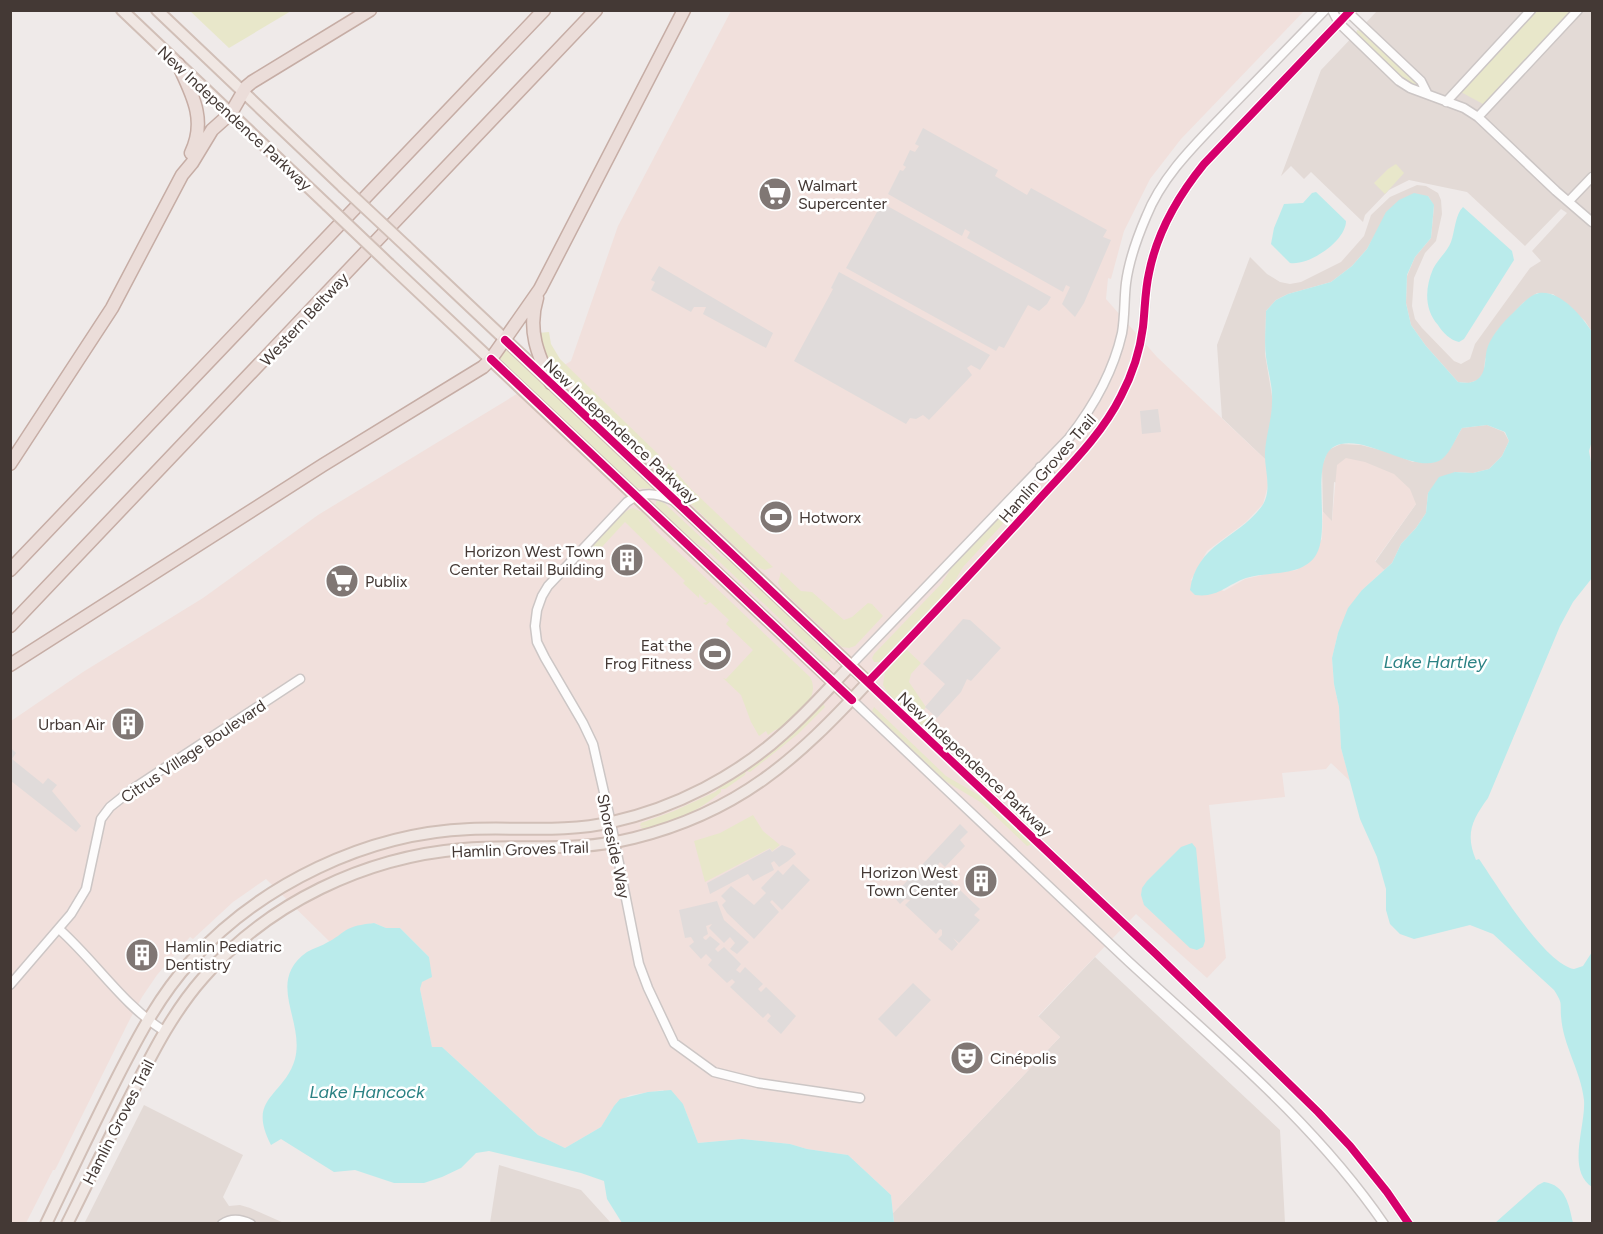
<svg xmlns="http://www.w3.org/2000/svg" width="1603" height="1234" font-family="Figtree,sans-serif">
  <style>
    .residential { fill: #e3dad6 }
    .commercial { fill: #f1e0dc }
    .industrial { fill: #e0dad9 }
    .green { fill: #e8e7ca }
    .parking { fill: #e0dbda }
    .water { fill: #baebeb }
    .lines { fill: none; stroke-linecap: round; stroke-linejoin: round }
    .minor-casing { stroke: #ccc6c5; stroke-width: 11 }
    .major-casing { stroke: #d1bfb7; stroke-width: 14 }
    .highway-casing { stroke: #c6ada5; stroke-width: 15 }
    .minor { stroke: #fdfcfc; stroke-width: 8 }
    .major { stroke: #f0e7e3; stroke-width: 10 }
    .highway { stroke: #ebddd9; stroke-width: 12 }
    .major-bridge-casing { stroke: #d1bfb7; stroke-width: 14; stroke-linecap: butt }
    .major-bridge { stroke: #f0e7e3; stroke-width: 10 }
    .cycleway-casing { stroke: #fff; stroke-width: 11 }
    .cycleway { stroke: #d6006c; stroke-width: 8 }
    .labels { text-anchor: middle; stroke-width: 5; stroke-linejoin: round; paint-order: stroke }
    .street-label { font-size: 16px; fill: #443935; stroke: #fff }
    .poi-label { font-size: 16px; fill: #443935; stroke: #fff; text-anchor: start }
    .water-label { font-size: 18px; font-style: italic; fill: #2b8284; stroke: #fff }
  </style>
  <rect width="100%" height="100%" fill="#efeae9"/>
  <path class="residential" d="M1377,11H1592V332L1585,321L1553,294L1537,293L1523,303L1497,331L1485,360L1484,372L1478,380L1469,383L1458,382L1426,346L1411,325L1406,303L1407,276L1415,257L1431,238L1434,206L1428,196L1376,233L1367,249L1352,266L1331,282L1288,294L1276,300L1266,311L1265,354L1273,402L1266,460L1222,418L1217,345L1250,257L1267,274L1280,282L1290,284L1301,282L1341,262L1364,236L1371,215L1390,197L1417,185L1426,186L1438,193L1441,200L1442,214L1436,241L1425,253L1414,278L1412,306L1415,319L1422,328L1454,361L1461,364L1470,359L1475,344L1530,268L1541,261L1532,251L1567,213L1561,209L1525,246L1467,192L1409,180L1389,190L1365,215L1363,222L1311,172L1304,179L1291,166L1281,176L1321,70Z
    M1487,425L1504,432L1509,441L1502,456L1489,469L1473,473L1455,472L1428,493L1426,513L1416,528L1401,544L1392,563L1384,570L1375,562L1416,504L1334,482L1332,522L1323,512L1322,466L1328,450L1341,444L1361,445L1388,452L1413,462L1451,447L1462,428Z
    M1095,957L1280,1130L1285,1223L894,1224L893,1213L1060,1037L1038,1017Z
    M144,1105L243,1155L223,1197L229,1206L240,1205L250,1208L284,1223L84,1224Z
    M499,1165L581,1190L611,1223H490Z"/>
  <path class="commercial" d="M731,11H1304L1181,139L1150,179L1124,231L1111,279L1108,278L1106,299L1157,357L1266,460L1268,485L1263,504L1246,522L1207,551L1191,580L1224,591L1245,579L1271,573L1297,570L1322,539L1323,512L1332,521L1337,465L1346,458L1365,462L1394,474L1410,489L1416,504L1375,561L1384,570L1362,590L1338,633L1332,658L1334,684L1339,707L1341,748L1350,781L1331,763L1326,769L1282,773L1285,797L1209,805L1226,958L1207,978L1136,914L1038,1016L1060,1037L893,1213L891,1195L848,1155L807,1149L790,1144L742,1139L698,1143L683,1104L663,1090L630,1095L617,1102L601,1127L565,1148L538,1135L442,1047H432L420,989L421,982L427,979L429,957L400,928H386L374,923L347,930L330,942L266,879L233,902L193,939L190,937L157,975L142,997L129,1021L55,1170H53L26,1223L11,1224V721L83,672L203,598L318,515L571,361L618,226Z"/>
  <path class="industrial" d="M1158,409L1161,432L1142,434L1140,411Z"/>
  <path class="green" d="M190,11H291L229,48Z
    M1537,11H1573L1483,104L1459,91Z
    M1357,30L1360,31L1416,82V84L1413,86L1400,76L1356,34Z
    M1396,164L1404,173L1385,194L1374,183L1388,169Z
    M549,332L551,344L560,359L659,455L653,458L640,457L628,446L616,427L548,362L538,333Z
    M502,351H509L656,489L636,488L503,363L500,358Z
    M668,463L691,489L773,567L765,570L757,567L672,486L666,474Z
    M1024,493L1026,494V499L963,567L952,586L880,662H874L872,658L874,654L942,583L955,562Z
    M657,499L661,500L721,556L739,567L825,648L831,655V660L827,662L821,658L706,549L688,538L655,506Z
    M633,508L644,513L654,529L810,677C822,698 795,717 780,729L775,730L768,735L766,731L759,736L751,722L741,695L723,678L726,679L753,650L726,624L729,620L710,602L706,605L703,603L707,602L699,594V598L683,583L685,581L625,522L589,561L586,557V552C597,541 619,512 633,508Z
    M781,572L801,591L812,592L844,620L852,617L868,603L872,604L883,616L855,646L849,648L842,647L783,591L778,583Z
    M906,649L921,663L911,674L909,682L926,707L923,711L940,727L932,736L888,693L883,685L885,672Z
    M823,703L825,707L798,734L750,772L746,771L745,775L725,789H721V792C696,813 676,821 643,829L640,827L648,825L640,826L641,823L674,811L715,792L731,778L771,751Z
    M874,707L946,776L984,798L1030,842V845L1027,846L982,803L945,781L877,716L872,711Z
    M753,815L763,831L780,845L772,851L770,848L705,882L694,841L720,833Z"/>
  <path class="parking" d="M923,128L998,170L995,176L1027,195L1031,188L1107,230L1103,237L1111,240L1084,303L1075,317L1062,304L1070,287L1066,285L1063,292L967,238L970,232L965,229L962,236L888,194L900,170L903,171L906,167L903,165L910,150L915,152L919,146L915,144Z
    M882,203L1051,297L1047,304L1039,311L1028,305L1004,348L999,346L996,351L846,268Z
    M659,266L773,333L766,348L703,314L706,307H694L691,312L651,290L655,282L651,280Z
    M839,272L990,355L980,370L971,365L967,368L972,375L929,420L923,415L916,419L910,418L906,424L794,361L833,289L831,288Z
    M963,619L970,620L1001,648L971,681L967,679L961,692L937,718L925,707L945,684L923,664Z
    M11,748L16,753L12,759L43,784L48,778L57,785L52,791L81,826L76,832L11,781Z
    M960,824L968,832L960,840L965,846L945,867L940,862L932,873L934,876L939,870L957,888L952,893L955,895L960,890L980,909L974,915L980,920L959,943L953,938L958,944L952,951L938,939L942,935V930L940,929L936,934L905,905L910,900L905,899L900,904L893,896Z
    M782,845L792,849L796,854L788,861L779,867L774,861L771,863L774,870L753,881L748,874L710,894L707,883L770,849L772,852Z
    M793,864L810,880L782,910L772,900L770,902L779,912L754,939L727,913L722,905L726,901L721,896L731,886L754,905L766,893L761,888L778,870L783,875Z
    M717,901L724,920L749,942L737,954L730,949L735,943L730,937L724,943L709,928L712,924L706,926L708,934L703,937L704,939L706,940L710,936L720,944L715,949L718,952L724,947L741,964L736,970L740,973L745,967L763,984L758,989L761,992L766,987L796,1016L781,1034L767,1021L771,1016L768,1013L763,1018L730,987L735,982L732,979L727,983L708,965L712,960L706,954L701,959L689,946L694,942L691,937L685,938L679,910Z
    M913,983L931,1000L896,1037L878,1019Z"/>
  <path class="water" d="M1316,192L1346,221C1346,241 1309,266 1290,263L1271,244L1274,228L1284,204L1303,203L1312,193Z
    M1414,193L1428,196L1434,205L1431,238L1415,257L1407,275L1406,303L1411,325L1426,346L1458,382C1466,383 1474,384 1480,377C1487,369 1484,356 1488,346C1493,334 1503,322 1513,313C1520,306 1529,295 1539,293C1560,290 1582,316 1592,332V441L1589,451L1592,468V578L1573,602L1560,626L1488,798C1472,820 1465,834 1476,860L1479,859C1497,885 1544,963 1574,969L1583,966L1592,952V1187C1566,1170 1586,1126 1584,1100C1581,1071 1563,1046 1561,1016C1560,1002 1563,1004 1554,990L1493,934L1470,925L1414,939L1400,934L1390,924L1386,910V889L1377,857L1360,819L1341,748L1339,707L1334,684L1332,658L1338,633L1348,608L1362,590L1392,563L1401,544L1416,528L1426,513L1428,493L1439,477L1455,472L1473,473L1489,469L1502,456L1509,441L1505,432L1487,425L1462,428C1456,437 1451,452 1442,459C1419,476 1371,437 1341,444C1304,451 1335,532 1314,558C1298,577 1268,571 1246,578C1226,585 1218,598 1195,595L1190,590C1197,543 1238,539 1262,506C1273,490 1264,469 1265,452C1266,435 1272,419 1272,402C1273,387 1268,372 1266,357C1264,342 1266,326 1266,311L1276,300L1288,294L1331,282L1352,266L1367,249L1386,212L1399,200Z
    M1463,207L1512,251L1514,260L1464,339L1459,342C1450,340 1443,333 1438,325C1424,309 1425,288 1433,269C1438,259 1447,252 1451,242C1455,231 1455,215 1463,207Z
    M1192,843L1196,848L1205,941L1203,947L1197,950L1190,948L1144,905L1141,895L1142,888L1147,881L1181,847Z
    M374,923L386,928H400L429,957L432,977L422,982L420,989L432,1047H442L538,1135L565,1148L601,1127L614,1106L620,1099L648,1092L671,1090L683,1104L698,1143L742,1139L790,1144L807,1149L848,1155L891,1195L894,1223H622L607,1199L604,1181L581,1173L489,1151L476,1153L461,1168L442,1177L424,1183H394L355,1170L334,1172L281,1139L271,1145C246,1097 284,1097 295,1059C305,1020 265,982 307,952C314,948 322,946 328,942C335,939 341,933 348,929C356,925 366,924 374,923Z
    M1544,1182C1566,1185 1569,1205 1573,1223H1495L1538,1185Z"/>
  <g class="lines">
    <g class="minor-casing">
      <path id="minor" d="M1332,10L1339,23L1399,81L1410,88L1464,108L1478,117L1556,191L1592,222
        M1343,10L1349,13L1421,81L1427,93
        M1351,10L1204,164C1178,196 1157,232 1149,273C1145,290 1145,309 1143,327C1140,351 1132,375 1121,396C1100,438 1064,471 1033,506C979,565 924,624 868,682L1156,954L1318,1112L1350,1146L1387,1192L1409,1224
        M1446,102L1531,10
        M1478,117L1578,10
        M1569,201L1592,177
        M1040,467L1056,480
        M672,500C656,493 642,491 627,502L548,586L542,596L537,610L535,626L537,642L545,658L583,723L593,744L611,823L639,964L648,988L674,1043L714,1072L758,1083L860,1098
        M851,665L1069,438C1094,406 1113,373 1122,333C1125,316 1124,299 1126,283C1129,260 1137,238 1146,217C1163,174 1198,142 1229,109C1261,76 1293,43 1325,10
        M852,700C944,787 1036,875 1128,961C1218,1044 1314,1122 1384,1224
        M59,929C96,962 122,1004 164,1031
        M10,985L71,914L86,889L101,819L110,807L134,788L300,679
        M222,1224C231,1218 241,1219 251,1224"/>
    </g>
    <g class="major-casing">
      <path id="major" d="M122,10L327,205
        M157,10L343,187
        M389,264L852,700
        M46,1224C70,1174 93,1125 118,1076C139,1035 160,995 191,961C261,884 367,833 470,829C518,827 566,833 612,822C675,808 737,776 784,733C808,712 829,688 851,665
        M67,1224C89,1180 110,1136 132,1093C153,1052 173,1012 203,978C268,903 365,857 463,849C522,844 574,853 634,838C739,812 797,759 868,682L406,246"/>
    </g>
    <g class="highway-casing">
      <path id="highway" d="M178,64C192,94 207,120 191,153
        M537,298C527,330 538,355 551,383
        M10,464L112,308L182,175L192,163L212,130L231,113L246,87L252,82L370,10
        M10,570L544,10
        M10,626L596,10
        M10,665L323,465L483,367L491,359L540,289L684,10"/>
    </g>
    <use href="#minor" class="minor"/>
    <use href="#major" class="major"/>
    <use href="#highway" class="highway"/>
    <g class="major-bridge-casing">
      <path id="major-bridge" d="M343,187L406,246
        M327,205L389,264"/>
    </g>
    <use href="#major-bridge" class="major-bridge"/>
    <g class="cycleway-casing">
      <path id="cycleway" d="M505,340L1156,954L1318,1112L1350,1146L1387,1192L1409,1224
        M491,359L852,700
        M868,682C924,624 979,565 1033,506C1064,471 1100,438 1121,396C1132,375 1140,351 1143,327C1145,309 1145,290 1149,273C1157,232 1178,196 1204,164L1351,10"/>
    </g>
    <use href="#cycleway" class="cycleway"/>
  </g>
  <defs>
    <g id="supermarket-disc" transform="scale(1.725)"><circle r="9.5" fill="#807774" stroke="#fff"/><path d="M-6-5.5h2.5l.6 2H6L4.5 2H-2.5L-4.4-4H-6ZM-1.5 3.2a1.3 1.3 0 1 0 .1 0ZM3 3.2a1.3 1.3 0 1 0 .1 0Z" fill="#fff"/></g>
    <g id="stadium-disc" transform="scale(1.725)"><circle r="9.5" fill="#807774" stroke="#fff"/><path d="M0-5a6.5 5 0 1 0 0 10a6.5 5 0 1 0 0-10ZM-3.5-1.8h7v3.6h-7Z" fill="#fff"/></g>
    <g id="building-disc" transform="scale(1.725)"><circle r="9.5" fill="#807774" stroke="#fff"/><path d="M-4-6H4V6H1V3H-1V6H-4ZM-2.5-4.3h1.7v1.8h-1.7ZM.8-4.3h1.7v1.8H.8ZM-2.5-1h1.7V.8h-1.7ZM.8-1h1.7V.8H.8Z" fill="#fff"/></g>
    <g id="theatre-disc" transform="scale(1.725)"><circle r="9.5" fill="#807774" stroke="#fff"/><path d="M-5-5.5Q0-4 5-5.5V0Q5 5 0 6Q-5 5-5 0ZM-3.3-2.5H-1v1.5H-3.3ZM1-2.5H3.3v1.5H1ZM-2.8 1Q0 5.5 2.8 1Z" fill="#fff"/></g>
  </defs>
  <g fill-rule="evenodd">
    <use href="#supermarket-disc" x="775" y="194"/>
    <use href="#stadium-disc" x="776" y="517"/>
    <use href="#building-disc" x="627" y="560"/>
    <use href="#supermarket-disc" x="342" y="581"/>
    <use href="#stadium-disc" x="715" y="654"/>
    <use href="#building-disc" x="128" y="724"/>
    <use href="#building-disc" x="981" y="881"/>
    <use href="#building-disc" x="142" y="955"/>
    <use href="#theatre-disc" x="967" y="1058"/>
  </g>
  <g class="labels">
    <g class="street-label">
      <text transform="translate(235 118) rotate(43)" y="6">New Independence Parkway</text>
      <text transform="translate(304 319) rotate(-47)" y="6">Western Beltway</text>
      <text transform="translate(621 431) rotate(43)" y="6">New Independence Parkway</text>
      <text transform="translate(1047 468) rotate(-49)" y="6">Hamlin Groves Trail</text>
      <text transform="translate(193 751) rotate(-34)" y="6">Citrus Village Boulevard</text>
      <text transform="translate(975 764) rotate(43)" y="6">New Independence Parkway</text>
      <text transform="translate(614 846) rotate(78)" y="6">Shoreside Way</text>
      <text transform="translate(520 849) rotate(-2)" y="6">Hamlin Groves Trail</text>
      <text transform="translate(118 1122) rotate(-63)" y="6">Hamlin Groves Trail</text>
    </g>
    <g class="poi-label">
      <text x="798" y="191">Walmart<tspan x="798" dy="18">Supercenter</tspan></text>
      <text x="799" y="523">Hotworx</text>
      <text x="604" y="557" text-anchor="end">Horizon West Town<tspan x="604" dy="18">Center Retail Building</tspan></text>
      <text x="365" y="587">Publix</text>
      <text x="692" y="651" text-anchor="end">Eat the<tspan x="692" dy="18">Frog Fitness</tspan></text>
      <text x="105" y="730" text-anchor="end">Urban Air</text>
      <text x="958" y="878" text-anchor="end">Horizon West<tspan x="958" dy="18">Town Center</tspan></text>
      <text x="165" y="952">Hamlin Pediatric<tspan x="165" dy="18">Dentistry</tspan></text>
      <text x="990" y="1064">Cinépolis</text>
    </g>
    <g class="water-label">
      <text x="1435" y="668">Lake Hartley</text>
      <text x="367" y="1098">Lake Hancock</text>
    </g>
  </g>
  <rect width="1603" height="1234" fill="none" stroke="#443935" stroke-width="24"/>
</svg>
